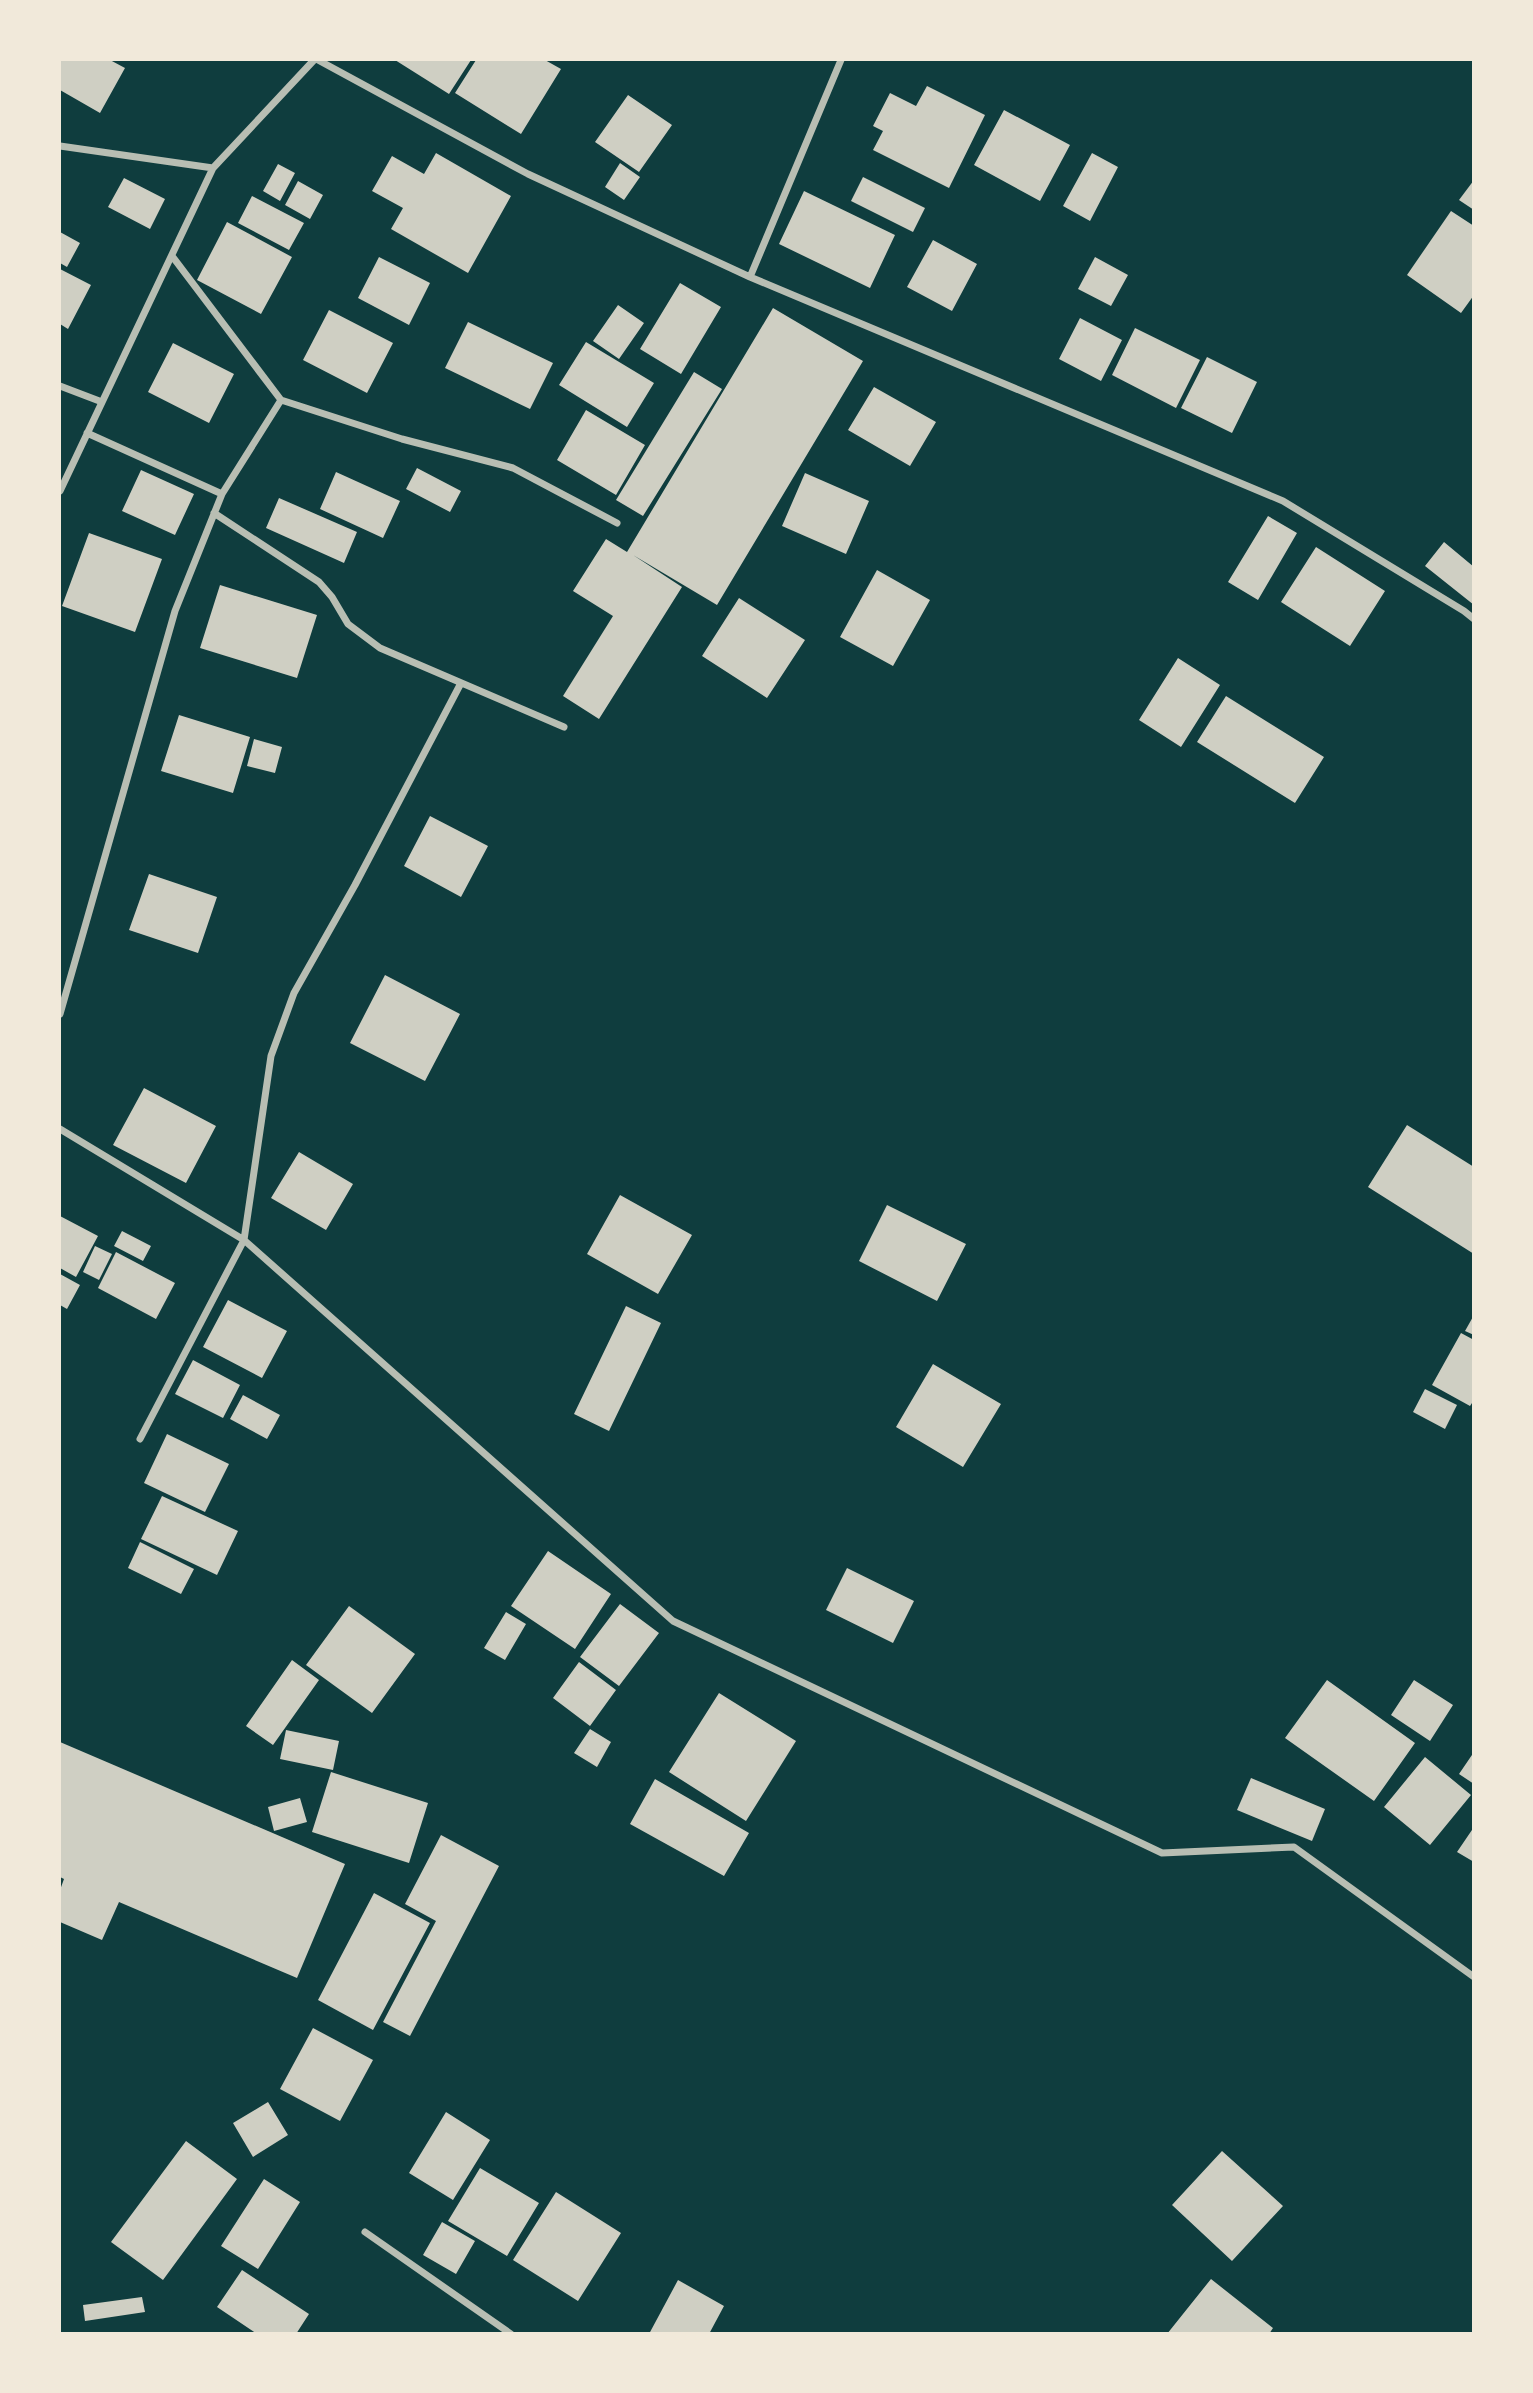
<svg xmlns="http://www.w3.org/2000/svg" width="1533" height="2393" font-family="'Alegreya Sans',sans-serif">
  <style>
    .building { fill: #cfcfc3 }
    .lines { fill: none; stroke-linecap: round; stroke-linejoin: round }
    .minor { stroke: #b8beb3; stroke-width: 7 }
  </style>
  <rect width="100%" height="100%" fill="#0f3d3e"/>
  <path class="building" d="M60,60H110L125,68L100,113L60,90Z
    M395,60H471L449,94Z
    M476,60H545L561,69L521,134L455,93Z
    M927,86L985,115L949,188L873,150L883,131L873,126L890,93L916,106Z
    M628,95L672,125L639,172L595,142Z
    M1004,110L1070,145L1040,201L974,165Z
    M436,153L511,196L468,273L391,229L403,208L372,191L392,156L424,174Z
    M1092,153L1118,167L1090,221L1063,206Z
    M620,163L640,177L624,200L605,187Z
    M278,164L295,173L280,201L263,191Z
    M863,177L925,208L913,232L851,201Z
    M124,178L165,199L150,229L108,207Z
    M1474,180V210L1459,200Z
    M298,181L323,195L310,219L285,205Z
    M804,191L895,235L870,288L779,244Z
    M252,196L304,223L289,250L238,223Z
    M1451,211L1474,226V295L1461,313L1407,275Z
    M227,222L292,257L261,314L197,280Z
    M60,232L80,243L67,267L60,263Z
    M933,240L977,264L952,311L907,287Z
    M379,257L430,283L409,325L358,298Z
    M1095,257L1128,275L1111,306L1078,289Z
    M60,269L91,285L68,329L60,324Z
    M680,283L721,307L681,374L640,349Z
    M618,305L644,323L619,359L593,341Z
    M773,308L863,361L717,605L633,555L682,587L599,719L563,696L613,616L573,591L606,539L627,552Z
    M329,310L393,343L367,393L303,360Z
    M1080,318L1122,340L1101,381L1059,359Z
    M468,322L553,363L530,409L445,368Z
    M1135,328L1200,360L1176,408L1112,375Z
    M586,342L654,383L627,427L559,385Z
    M173,343L234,374L209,423L148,392Z
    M1207,357L1257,382L1232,433L1181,408Z
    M694,372L722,389L643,516L616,500Z
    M874,387L936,422L910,466L848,430Z
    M586,410L645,445L616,495L557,460Z
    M417,468L461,491L450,512L406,489Z
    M141,470L194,494L175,535L122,511Z
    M336,472L400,501L383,538L320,509Z
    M805,473L869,501L846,554L782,526Z
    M279,498L357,532L344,563L266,528Z
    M1268,516L1297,533L1258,600L1228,582Z
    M89,533L162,559L135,632L62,606Z
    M1444,542L1474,567V605L1425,566Z
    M1316,547L1385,591L1350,646L1281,602Z
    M877,570L930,600L893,666L840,637Z
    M220,585L317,615L297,678L200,648Z
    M739,598L805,640L767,698L702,656Z
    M1178,658L1220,685L1181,747L1139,720Z
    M1226,696L1324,757L1295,803L1197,742Z
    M179,715L250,737L233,793L161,771Z
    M254,739L282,747L275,773L247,766Z
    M430,816L488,846L461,897L404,866Z
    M149,874L217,897L198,953L129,930Z
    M385,975L460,1014L425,1081L350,1043Z
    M144,1088L216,1126L186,1183L113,1145Z
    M1407,1125L1474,1167V1254L1368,1187Z
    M299,1152L353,1184L326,1230L271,1198Z
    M620,1195L692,1235L658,1294L587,1254Z
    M887,1205L966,1244L937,1301L859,1261Z
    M60,1216L98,1236L76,1277L60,1268Z
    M122,1231L151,1246L143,1261L114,1246Z
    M95,1246L112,1254L99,1280L83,1272Z
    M116,1252L175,1283L156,1319L98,1288Z
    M60,1274L80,1285L67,1309L60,1305Z
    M228,1300L287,1331L262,1378L203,1347Z
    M626,1306L661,1323L609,1431L574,1414Z
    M1474,1315V1335L1465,1331Z
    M1461,1333L1474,1340V1400L1470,1406L1432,1385Z
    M193,1360L240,1385L223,1418L175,1394Z
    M933,1364L1001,1404L963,1467L896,1427Z
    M1425,1389L1457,1405L1445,1429L1413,1412Z
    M243,1395L280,1415L267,1439L230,1419Z
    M167,1434L229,1464L205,1512L144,1483Z
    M162,1496L238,1531L217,1575L141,1539Z
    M140,1542L194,1569L181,1594L128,1568Z
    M548,1551L611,1594L575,1649L511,1606Z
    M847,1568L914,1601L893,1643L826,1610Z
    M620,1604L659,1633L619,1686L580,1657Z
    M349,1606L415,1654L372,1713L306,1665Z
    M506,1612L526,1624L505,1660L484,1648Z
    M292,1660L319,1680L273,1745L246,1726Z
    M579,1662L616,1690L590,1726L553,1698Z
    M1327,1680L1415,1743L1374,1801L1285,1738Z
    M1414,1680L1453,1705L1430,1741L1391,1715Z
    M719,1693L796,1741L746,1821L669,1772Z
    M590,1729L611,1742L597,1767L574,1753Z
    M286,1730L339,1741L333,1770L280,1759Z
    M60,1742L345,1864L297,1978L119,1902L102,1940L60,1922V1890L64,1879L60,1877Z
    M1474,1752V1784L1459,1774Z
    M1425,1757L1471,1795L1430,1845L1384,1807Z
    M331,1772L428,1803L409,1863L312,1832Z
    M1251,1778L1325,1809L1312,1841L1237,1810Z
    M655,1779L749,1833L724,1876L630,1824Z
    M300,1798L307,1822L274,1831L268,1807Z
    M1474,1827V1862L1457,1852Z
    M441,1835L499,1866L410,2036L383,2022L436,1921L405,1904Z
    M374,1893L430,1923L373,2030L318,2000Z
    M313,2028L373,2060L340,2121L280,2089Z
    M268,2102L288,2135L253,2157L233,2123Z
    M446,2112L490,2140L453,2200L409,2173Z
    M186,2141L237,2179L163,2280L111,2242Z
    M1222,2151L1283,2206L1232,2261L1172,2205Z
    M480,2168L539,2203L507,2256L448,2221Z
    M264,2179L300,2202L258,2269L221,2246Z
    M556,2192L621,2233L578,2301L513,2260Z
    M442,2222L475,2241L456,2274L423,2255Z
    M242,2270L309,2314L296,2334H257L217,2307Z
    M1211,2279L1273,2328L1269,2334H1167Z
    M678,2280L724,2306L709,2334H649Z
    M142,2297L145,2312L85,2321L83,2305Z"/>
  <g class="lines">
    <path class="minor" d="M318,60L528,174L750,277L1283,501L1464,611L1474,619
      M60,146L213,168
      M172,256L281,400
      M750,277L841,60
      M60,386L102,402
      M87,433L222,494L281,400L402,439L513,468L617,523
      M60,491L213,168L314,60
      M214,513L319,582L332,597L348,624L380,648L564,727
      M60,1014L175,611L222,494
      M60,1129L244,1240L673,1621L1162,1853L1294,1847L1474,1977
      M140,1439L244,1240L271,1056L294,993L355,885L461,683
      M365,2232L511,2334"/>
  </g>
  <rect width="1533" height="2393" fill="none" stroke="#f1e9da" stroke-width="122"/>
</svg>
